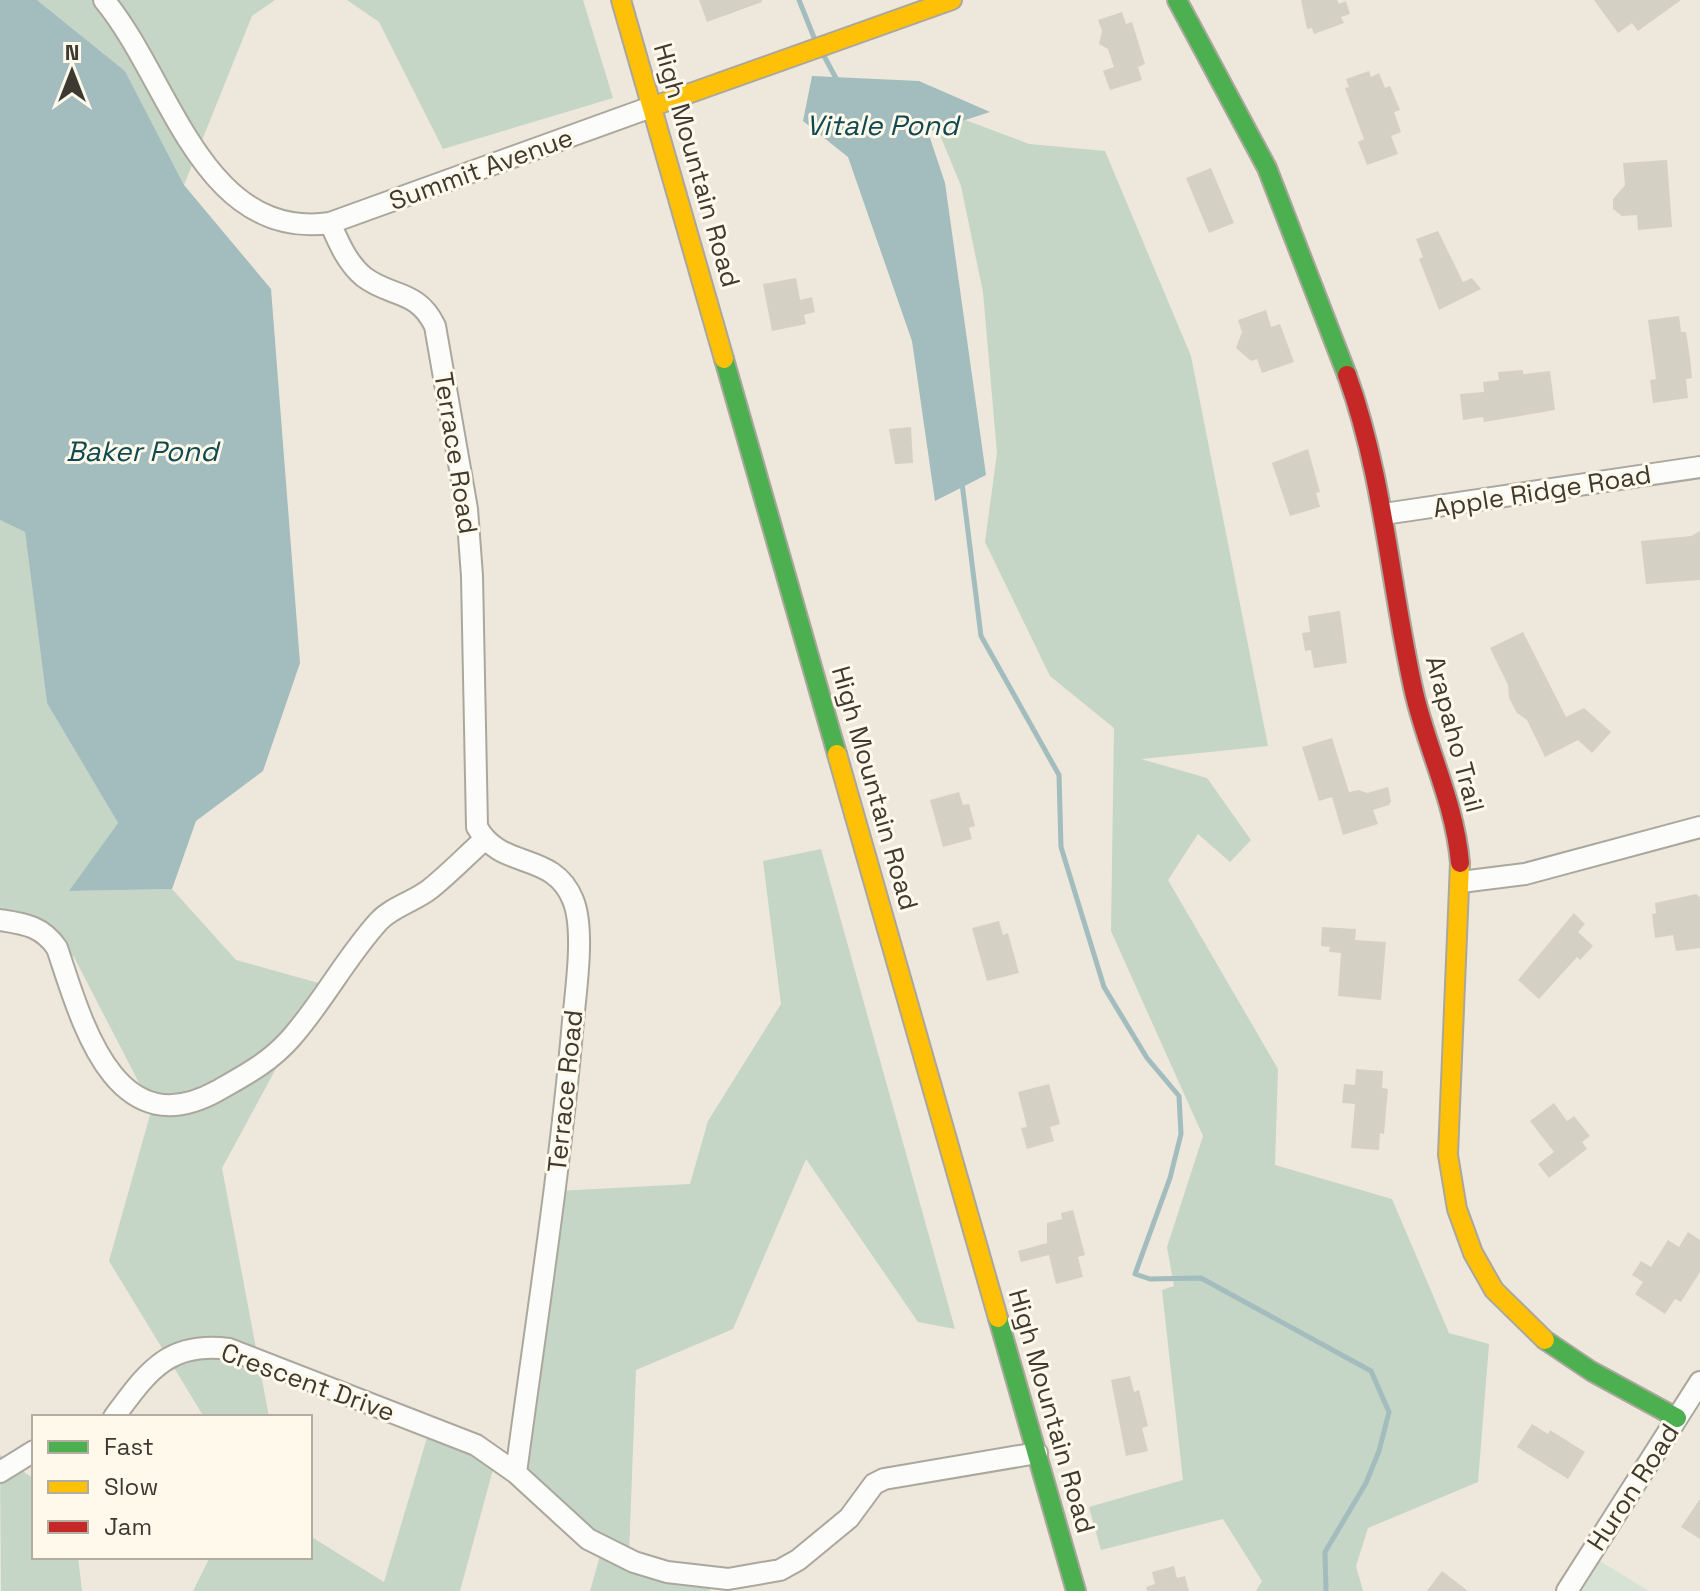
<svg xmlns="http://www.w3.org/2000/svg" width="1700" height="1591" font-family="'Space Grotesk',sans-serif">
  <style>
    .green { fill: #d5e2d4 }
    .forest { fill: #c5d5c6 }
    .water { fill: #a3bcbd }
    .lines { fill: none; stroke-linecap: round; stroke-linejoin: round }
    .stream { stroke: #a3bcbd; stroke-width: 5 }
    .building { fill: #d4d0c4 }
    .street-casing { stroke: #aba79d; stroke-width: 24 }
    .fast-casing { stroke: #aba79d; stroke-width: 22 }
    .slow-casing { stroke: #aba79d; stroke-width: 22 }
    .jam-casing { stroke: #aba79d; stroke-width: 22 }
    .street { stroke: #fcfcfa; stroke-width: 20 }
    .fast { stroke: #4caf50; stroke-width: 18 }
    .slow { stroke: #ffc107; stroke-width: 18 }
    .jam { stroke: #c62828; stroke-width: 18 }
    .labels { text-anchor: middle; stroke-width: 6; stroke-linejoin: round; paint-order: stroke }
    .street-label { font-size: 26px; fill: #3d3a31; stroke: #fef9eb }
    .water-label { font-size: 28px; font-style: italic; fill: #104952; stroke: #fef9eb }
  </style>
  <rect width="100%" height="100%" fill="#ede8db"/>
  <path class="green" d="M1588,1554L1649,1591H1558Z"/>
  <path class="forest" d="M37,0H275L252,16L184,185L125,71Z
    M347,0H583L613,98L443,149L379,22Z
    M928,106L1029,144L1105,151L1191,356L1268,746L1141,759L1207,778L1251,840L1230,862L1198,834L1168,880L1278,1069L1275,1165L1392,1199L1449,1333L1489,1344L1478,1482L1368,1528L1356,1566L1363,1591H1256L1262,1581L1223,1519L1101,1550L1089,1507L1183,1480L1162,1290L1174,1286L1167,1247L1203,1136L1111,931L1114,728L1050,676L985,542L997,453L983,292L961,186Z
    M0,520L25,532L47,703L118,823L70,891L172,889L236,960L322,984L222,1168L269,1417H204L109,1261L152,1108L74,957L30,921H0Z
    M821,849L955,1329L918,1322L806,1159L733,1329L636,1370L629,1554L708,1584L710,1591H590L604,1542L524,1475L557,1191L690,1184L708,1121L781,1004L763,861Z
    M429,1431L498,1451L460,1591H193L210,1557H310V1536L384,1582Z
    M0,1455L34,1479V1557H78L82,1591H1Z"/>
  <path class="water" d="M0,0H37L125,71L184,185L271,289L300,663L263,771L196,821L172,889L69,891L118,823L47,703L25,532L0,520Z
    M812,76L919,81L990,112L928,132L945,183L986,475L935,501L912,341L848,157L803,121Z"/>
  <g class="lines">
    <path class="stream" d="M799,0L815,40
      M824,56L838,82
      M962,483L981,636L1059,775L1061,847L1104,987L1147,1058L1179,1096L1181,1134L1170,1178L1135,1274L1150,1279L1201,1278L1371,1371L1389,1412L1379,1451L1366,1483L1325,1552L1326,1591"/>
  </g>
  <path class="building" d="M699,0H762V2L707,22Z
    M1301,0H1337L1339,4L1346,1L1350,14L1341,17L1344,23L1314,34L1312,28L1307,29Z
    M1594,0H1681L1638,31L1632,23L1618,33Z
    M1122,12L1126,24L1132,22L1145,64L1138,67L1142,80L1110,90L1103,71L1114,67L1108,49L1099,44L1102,31L1098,20Z
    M1369,71L1371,77L1379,73L1385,88L1390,86L1400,110L1394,112L1401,132L1391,136L1398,154L1367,165L1358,142L1364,139L1345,88L1349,87L1346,79Z
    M1667,160L1672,227L1638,230L1637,215L1622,216L1613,209V199L1625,185L1623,163Z
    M1211,168L1234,223L1209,233L1186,178Z
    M1438,231L1463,282L1472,278L1481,289L1439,310L1419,259L1423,257L1416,239Z
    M796,278L800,300L812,297L815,312L804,315L806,324L772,331L763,284Z
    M1266,310L1271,327L1280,324L1294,362L1262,373L1257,359L1251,361L1236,348L1242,332L1238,320Z
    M1679,316L1681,332H1686L1690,358L1692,378L1686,379L1688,398L1653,403L1650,380L1656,379L1648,320Z
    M1523,370V374L1550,371L1555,410L1484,422L1483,417L1463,420L1460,394L1484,392L1483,382L1499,380L1498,372Z
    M911,427L913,463L895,464L889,429Z
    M1308,449L1320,492L1316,493L1320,507L1290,516L1272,463Z
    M1700,531V580L1646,584L1641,541L1691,536Z
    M1340,611L1347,663L1314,668L1311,650L1305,651L1302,633L1310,632L1308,616Z
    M1523,632L1566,717L1584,708L1611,732L1592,753L1578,740L1545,757L1527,720L1517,713L1509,698L1508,685L1490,648Z
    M1332,738L1349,792L1359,790L1367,793L1388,787L1391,801L1389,805L1373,810L1378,824L1343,835L1332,797L1319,801L1302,747Z
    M959,792L963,805L969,804L975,826L969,828L972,839L943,847L930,800Z
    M1696,894L1700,897V948L1676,951L1673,935L1655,938L1652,914L1656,913L1655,903Z
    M1574,913L1585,924L1578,932L1593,946L1580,960L1577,957L1539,999L1518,980Z
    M999,921L1003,935L1008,933L1019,973L987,981L972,928Z
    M1322,927L1356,929L1355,940L1386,942L1381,1000L1338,996L1341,953L1329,952L1330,947L1321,946Z
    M1356,1069L1383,1071L1382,1088L1388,1089L1384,1134L1380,1133L1379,1150L1351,1148L1355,1104L1342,1103L1344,1084L1355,1085Z
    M1049,1084L1060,1124L1050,1127L1054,1141L1027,1149L1021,1128L1027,1127L1018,1092Z
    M1554,1103L1567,1121L1574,1116L1590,1136L1582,1142L1587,1149L1549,1178L1538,1164L1554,1152L1530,1121Z
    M1073,1210L1085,1255L1078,1257L1083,1277L1056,1284L1049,1255L1021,1262L1018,1251L1047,1243V1223L1062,1219L1061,1213Z
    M1688,1232L1700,1240V1272L1681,1302L1675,1299L1665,1314L1635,1294L1643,1282L1632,1275L1641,1261L1651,1267L1668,1240L1679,1247Z
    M1130,1376L1134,1392L1139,1390L1148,1426L1142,1428L1148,1451L1126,1456L1111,1380Z
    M1532,1424L1548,1434L1550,1430L1585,1452L1568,1479L1517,1447Z
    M1700,1499V1539L1681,1527Z
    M1174,1566L1177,1578L1185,1576L1189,1591H1147L1146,1587L1155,1584L1152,1572Z
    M1442,1571L1468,1591H1427Z"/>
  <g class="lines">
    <g class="street-casing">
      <path id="street" d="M104,0C170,79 202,241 330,223L654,106
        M330,223C339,243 347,263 364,277C392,298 417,289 435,326L467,509L472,576L477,827C501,871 553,850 573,900C585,929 576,989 573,1021C560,1172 536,1323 516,1473
        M1384,514L1700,467
        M1461,882L1525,874L1700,827
        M0,920C25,924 42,926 57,948C81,1019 114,1148 217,1091C245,1075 269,1063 291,1038C323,1002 346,957 379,921C392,907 415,901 430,889C449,874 466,856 484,840
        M114,1417C147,1373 167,1341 229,1349L476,1445L516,1473L588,1539L634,1562L667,1572L728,1579L780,1570L798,1560L849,1518L874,1484L884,1479L1037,1453
        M0,1472L34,1451
        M1567,1591L1700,1382"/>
    </g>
    <g class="fast-casing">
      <path id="fast" d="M1177,0L1267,168L1347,375
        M724,359L837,754
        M998,1318L1076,1591
        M1545,1340L1591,1371L1677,1418"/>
    </g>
    <g class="slow-casing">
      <path id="slow" d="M621,0L724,359
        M654,106L952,0
        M837,754L998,1318
        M1460,863L1448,1155L1457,1209L1473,1253L1494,1290L1545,1340"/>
    </g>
    <g class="jam-casing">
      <path id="jam" d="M1347,375C1384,477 1390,586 1414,692C1427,749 1455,803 1460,863"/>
    </g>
    <use href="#street" class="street"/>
    <use href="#fast" class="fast"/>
    <use href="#slow" class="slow"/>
    <use href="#jam" class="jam"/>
  </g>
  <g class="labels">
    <g class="street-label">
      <text transform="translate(697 165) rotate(74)" y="9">High Mountain Road</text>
      <text transform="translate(481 169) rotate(-20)" y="9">Summit Avenue</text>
      <text transform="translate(456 453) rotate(81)" y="9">Terrace Road</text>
      <text transform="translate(1542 491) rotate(-9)" y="9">Apple Ridge Road</text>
      <text transform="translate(1455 734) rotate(75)" y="9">Arapaho Trail</text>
      <text transform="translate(875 788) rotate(74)" y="9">High Mountain Road</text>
      <text transform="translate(565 1091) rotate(-84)" y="9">Terrace Road</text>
      <text transform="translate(308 1382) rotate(20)" y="9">Crescent Drive</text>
      <text transform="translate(1052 1411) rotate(74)" y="9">High Mountain Road</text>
      <text transform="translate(1633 1487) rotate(-57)" y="9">Huron Road</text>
    </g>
    <g class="water-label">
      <text x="882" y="135">Vitale Pond</text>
      <text x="142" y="461">Baker Pond</text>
    </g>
  </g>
  <rect x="32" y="1415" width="280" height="144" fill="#fef9eb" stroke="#b1ada1" stroke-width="2"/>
  <rect x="48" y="1441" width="40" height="12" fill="#4caf50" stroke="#b1ada1" stroke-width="2"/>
  <text x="104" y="1455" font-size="24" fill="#3d3a31">Fast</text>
  <rect x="48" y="1481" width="40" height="12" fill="#ffc107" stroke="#b1ada1" stroke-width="2"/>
  <text x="104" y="1495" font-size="24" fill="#3d3a31">Slow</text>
  <rect x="48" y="1521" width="40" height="12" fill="#c62828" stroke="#b1ada1" stroke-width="2"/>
  <text x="104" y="1535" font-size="24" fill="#3d3a31">Jam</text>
  <g transform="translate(72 72)" stroke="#fef9eb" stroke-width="6" paint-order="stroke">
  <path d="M0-6L14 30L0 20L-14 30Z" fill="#3d3a31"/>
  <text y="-12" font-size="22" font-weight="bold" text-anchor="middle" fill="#3d3a31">N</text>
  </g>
</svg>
